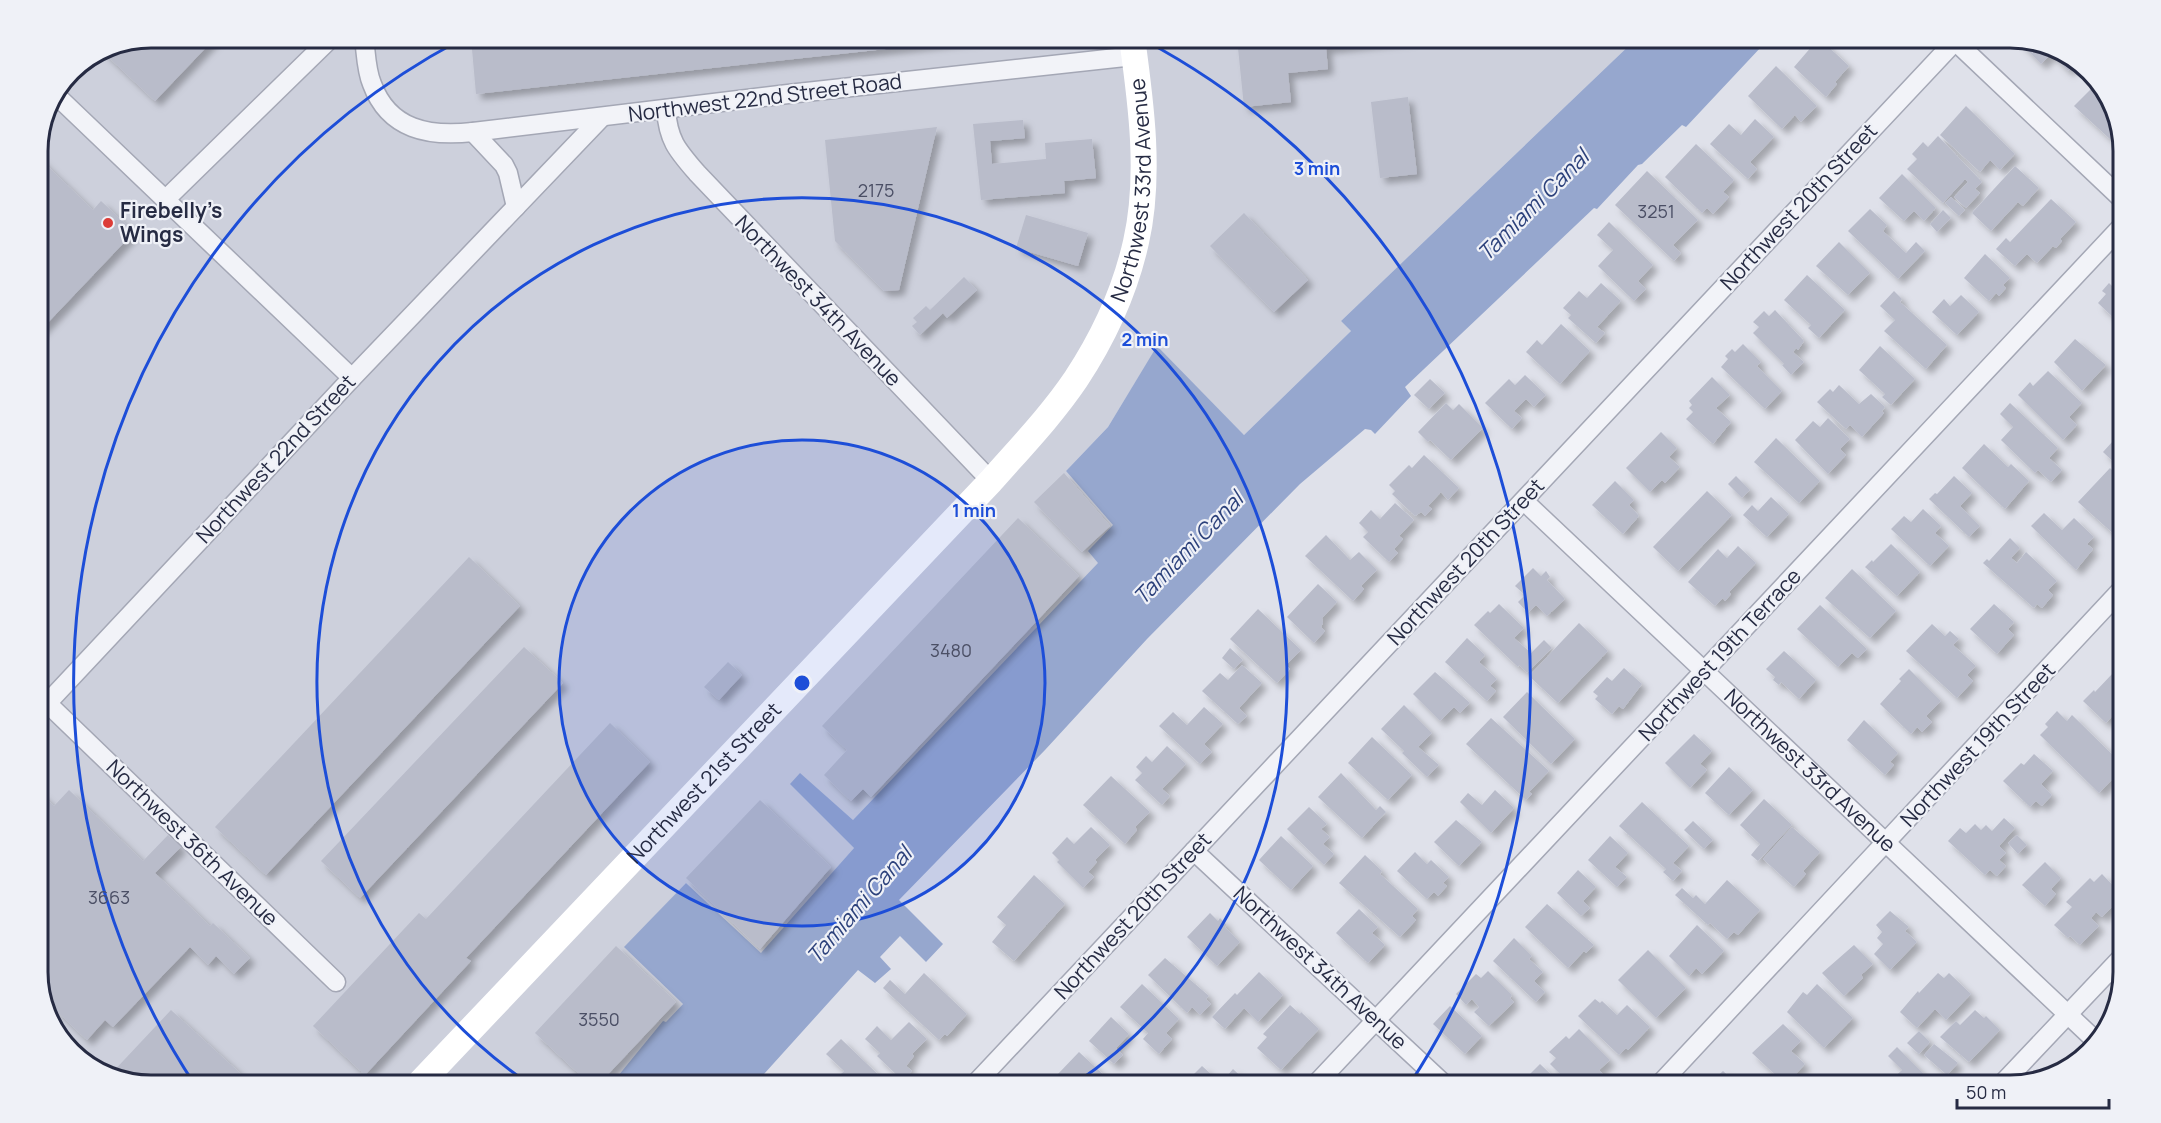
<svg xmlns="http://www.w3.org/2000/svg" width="2161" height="1123" font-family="Manrope,sans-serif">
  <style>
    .built { fill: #cdd0dc }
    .water { fill: #96a7ce }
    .building { fill: #b9bcca; filter: url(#shadow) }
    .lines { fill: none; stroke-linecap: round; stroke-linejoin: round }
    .street-casing { stroke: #a4a7b5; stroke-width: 21 }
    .street { stroke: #f2f3f8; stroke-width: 18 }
    .secondary { stroke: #fff; stroke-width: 26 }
    .ring { fill: none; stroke: #1d4ed8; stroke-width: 3 }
    .poi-dot { fill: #dc3c37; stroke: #eff1f7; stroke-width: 2 }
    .labels { text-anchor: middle; stroke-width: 4.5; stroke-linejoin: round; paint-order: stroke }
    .number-label { font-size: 18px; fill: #4b4f65 }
    .street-label { font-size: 21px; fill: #262b43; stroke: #eff1f7 }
    .poi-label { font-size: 21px; font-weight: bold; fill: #262b43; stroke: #eff1f7; text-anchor: start }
    .water-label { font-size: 22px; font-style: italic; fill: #2c417b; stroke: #eff1f7 }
    .rim { fill: none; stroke: #262b43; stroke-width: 3 }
    .centre { fill: #1d4ed8; stroke: #eff1f7; stroke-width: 3 }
    .ring-label { font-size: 18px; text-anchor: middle; font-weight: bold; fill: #1d4ed8; stroke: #eff1f7; stroke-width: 4.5; stroke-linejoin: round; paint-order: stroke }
  </style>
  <defs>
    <filter id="shadow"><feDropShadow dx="5.5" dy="5.5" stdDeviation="3" flood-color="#0004"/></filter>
  </defs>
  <rect width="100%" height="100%" fill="#dfe1ea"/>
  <path class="built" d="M151,38H1637L1341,321L1351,331L1244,435L1157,347L1108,427L1066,471L1114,525L1089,551L1099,563L853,820L800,774L791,784L854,848L761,954L686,883L625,947L683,1004L618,1076L628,1085H151L100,1074L56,1035L38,980V144L71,70L108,46Z"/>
  <path class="water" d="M1637,38H1785L1776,47L1762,46L1686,127L1682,125L1642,164L1638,165L1597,209L1594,208L1405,387L1411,396L1375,434L1371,430L1365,429L1300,484L1225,560L1147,639L1045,750L899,900L943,944L926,962L900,936L880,957L891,969L875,983L858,970L754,1085H628L618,1076L663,1021L666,1022L683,1004L624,947L686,883L761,953L854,848L790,784L800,773L853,820L1098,563L1088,551L1113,525L1066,471L1108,427L1157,346L1244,435L1351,331L1341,321Z"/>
  <path class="building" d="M151,38H215L155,101L101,50L108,46Z
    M471,38H977V39L476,94Z
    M1237,38H1410V39L1326,48L1328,69L1288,73L1291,102L1244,107Z
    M1819,38L1849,66L1835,82L1837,84L1826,97L1794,67Z
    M2019,40L2061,49L2076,63L2068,71L2051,54L2041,64L2018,41Z
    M1776,66L1817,106L1801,122L1795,115L1782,129L1748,96Z
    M2098,82L2105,88L2123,144V151L2074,106Z
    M1408,97L1417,174L1380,178L1371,102Z
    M1966,106L2015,154L2000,170L1990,160L1980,172L1940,135Z
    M1755,119L1774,137L1750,162L1757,169L1748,179L1710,144L1729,124L1741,135Z
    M1023,120L1025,138L990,141L992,164L1046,159L1045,143L1092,139L1096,178L1064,181L1065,193L981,200L973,124Z
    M937,127L899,290L884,291L835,241L825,140Z
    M1938,136L1982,182L1975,189L1980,193L1966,208L1954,197L1968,182L1965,179L1943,203L1907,169L1917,159L1912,154L1923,142L1928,147Z
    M1696,144L1734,180L1723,192L1729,197L1713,214L1707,208L1702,213L1665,177Z
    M38,157L93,210L101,201L134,232L38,333Z
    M2015,166L2039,188L2023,206L2018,202L1991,231L1972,213Z
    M1647,171L1698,220L1673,245L1681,253L1674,261L1615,205Z
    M1902,174L1936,208L1924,221L1914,211L1904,221L1879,198Z
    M1951,197L1965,210L1959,216L1945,203Z
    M2051,199L2076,222L2060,239L2062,241L2056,248L2053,246L2037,263L2027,254L2015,266L1996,249L2006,238L2010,242Z
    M1870,209L1887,225L1883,231L1906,253L1916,242L1925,251L1898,279L1848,231Z
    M1943,210L1951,218L1937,232L1930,224Z
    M1244,213L1308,280L1274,312L1210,246Z
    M1026,215L1088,233L1078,266L1016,248Z
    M1609,222L1653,265L1638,281L1646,289L1634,301L1598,266L1613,250L1597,235Z
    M1839,242L1870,273L1848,295L1816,266Z
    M1985,254L2010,278L2003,285L2006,288L1999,296L1996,293L1989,301L1964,278Z
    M1807,275L1845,310L1819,338L1808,328L1811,325L1784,300Z
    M2123,276V333L2112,322L2115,319L2098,303L2106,294L2102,291L2109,283L2113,287Z
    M964,277L977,290L947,318L943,313L920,335L912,326L917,322L913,318L926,306L930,310Z
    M1601,283L1621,301L1597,327L1605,333L1596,343L1568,318L1571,315L1563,308L1579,291L1587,298Z
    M1894,291L1902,299L1900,302L1947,345L1926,369L1884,331L1895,320L1880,306Z
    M1961,295L1979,312L1957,335L1932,312L1944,299L1950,306Z
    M1775,310L1804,341L1798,350L1796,348L1793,352L1804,362L1791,375L1782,365L1784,364L1753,333L1759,327L1753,322L1764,311L1769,316Z
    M1561,324L1590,351L1560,384L1526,352L1537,340L1542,345Z
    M2075,339L2106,365L2082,391L2054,362Z
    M1743,344L1761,362L1757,366L1782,391L1765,409L1721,367L1728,359L1725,356L1732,349L1735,352Z
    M1880,346L1915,379L1891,405L1882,397L1885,394L1859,370Z
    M2048,371L2082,403L2069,417L2077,425L2063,440L2018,395L2030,382L2033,386Z
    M1525,375L1546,395L1534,407L1526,399L1514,411L1522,418L1512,429L1485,403L1509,379L1515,385Z
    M1712,377L1730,395L1716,408L1731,422L1713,444L1686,419L1693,412L1689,408L1692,405L1689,401Z
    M1430,379L1445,393L1429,409L1414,395Z
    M1839,385L1859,404L1871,394L1885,407L1882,411L1884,413L1862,437L1850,425L1846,429L1817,402L1830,389L1833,392Z
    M1446,403L1453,410L1459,404L1483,428L1451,460L1430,440L1428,442L1418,432Z
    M2010,403L2058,448L2049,458L2062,470L2051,482L2038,470L2035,473L2001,440L2013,427L2000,414Z
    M1828,418L1850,439L1840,449L1846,455L1828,474L1795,440L1813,421L1820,427Z
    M2123,430V466L2121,469L2103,452Z
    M1661,432L1677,448L1669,457L1680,467L1665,483L1662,480L1650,492L1626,468Z
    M1776,438L1820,481L1799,503L1754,462Z
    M1984,444L2008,467L2011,464L2029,481L2005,509L1962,468Z
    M1424,455L1459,488L1448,500L1441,492L1428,506L1432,509L1425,516L1421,512L1415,516L1392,494L1395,491L1389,485L1409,465L1412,468Z
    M2110,468L2123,481V528L2116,536L2078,502Z
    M1064,473L1110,526L1082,552L1034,502Z
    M1736,476L1750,490L1742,498L1728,484Z
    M1954,476L1972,493L1960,506L1980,526L1969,537L1929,499L1935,493L1937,494Z
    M1615,481L1634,500L1629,505L1639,516L1623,534L1592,505Z
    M1707,491L1732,515L1678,571L1653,547Z
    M1771,497L1789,514L1767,537L1743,515L1752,505L1758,511Z
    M1395,503L1414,520L1399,536L1403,539L1394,549L1398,553L1389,562L1363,537L1368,532L1359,523L1371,510L1380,519Z
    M1923,509L1941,526L1935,533L1949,546L1930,566L1891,529L1904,516L1911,522Z
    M2044,513L2062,530L2074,518L2094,537L2087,544L2093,549L2076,570L2031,526Z
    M1018,518L1079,576L871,797L863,789L851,801L824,775L847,750L822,726Z
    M1326,535L1350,560L1359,552L1377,570L1361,586L1364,589L1353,601L1305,556Z
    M2010,538L2020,548L2011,558L2017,563L2026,552L2057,581L2048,590L2053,595L2042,608L2037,604L2034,608L1983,563L1987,559L1989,561Z
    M1891,544L1920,572L1897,596L1865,567L1872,560L1873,562Z
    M1738,546L1756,563L1729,592L1731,594L1725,601L1723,598L1715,606L1688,582L1718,549L1727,558Z
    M469,557L520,606L266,875L215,827Z
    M1533,568L1541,576L1546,571L1550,577L1547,580L1565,599L1547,616L1536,605L1528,613L1518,602L1525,595L1515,586Z
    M1852,569L1896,611L1870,638L1825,598Z
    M1318,584L1337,602L1322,618L1323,623L1321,627L1325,631L1314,643L1287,617Z
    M1499,604L1524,628L1514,638L1531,653L1544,640L1552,648L1527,673L1519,665L1518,667L1474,625L1488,611L1490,613Z
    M1994,604L2014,622L2008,629L2014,635L1997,654L1970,629Z
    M1820,605L1867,649L1858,658L1852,653L1838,667L1797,629Z
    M1258,609L1301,650L1286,665L1290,669L1277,683L1230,639Z
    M1579,623L1608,651L1558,703L1529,676Z
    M1932,624L1945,636L1950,631L1959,639L1953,645L1976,666L1967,675L1973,681L1957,698L1906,651Z
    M1467,638L1485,655L1479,662L1497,679L1490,686L1496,691L1487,701L1445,662Z
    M524,647L563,683L360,898L321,861Z
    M1230,648L1243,660L1234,669L1222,658Z
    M1784,651L1816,680L1799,699L1781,682L1779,685L1773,680L1775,677L1766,669Z
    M728,662L742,675L719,700L704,687Z
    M1242,665L1262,683L1239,708L1247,716L1238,724L1202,691L1220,673L1228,680Z
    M1624,668L1642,684L1623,709L1619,706L1612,714L1595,699L1598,696L1593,692L1607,677L1612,681Z
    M1909,669L1941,701L1926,716L1932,722L1922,732L1917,727L1911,734L1880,704L1901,681L1899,679Z
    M1435,672L1470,703L1460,713L1454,707L1440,721L1413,694Z
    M2113,673L2123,682V712L2117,718L2114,714L2106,723L2083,701L2094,690L2095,692Z
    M1527,692L1575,739L1551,764L1503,717Z
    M1404,705L1432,733L1418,747L1439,765L1427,777L1402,753L1404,751L1381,729Z
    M1204,707L1223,724L1204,744L1212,752L1200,764L1159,726L1173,712L1187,725Z
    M2057,711L2067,721L2072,715L2123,765V768L2099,793L2040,735L2048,727L2045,724Z
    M1491,718L1549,771L1529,792L1532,794L1526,800L1466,744Z
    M1864,720L1898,753L1890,762L1894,765L1885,775L1847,740Z
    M610,723L650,762L466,958L471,961L365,1075L313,1026L419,913L426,919Z
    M1694,734L1712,751L1700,764L1707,770L1690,788L1665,763Z
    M1372,737L1412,775L1388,800L1348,763Z
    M1167,746L1186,764L1162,789L1170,796L1162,805L1135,780L1142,773L1136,767L1146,756L1152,762Z
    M2034,754L2053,771L2041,784L2052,795L2042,806L2036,801L2030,807L2003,781L2021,763L2024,765Z
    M1729,767L1753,790L1729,815L1705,793Z
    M1341,773L1376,810L1380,806L1386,812L1362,838L1318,797Z
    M1111,776L1150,812L1135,827L1137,830L1125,844L1083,805Z
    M69,790L143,861L168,835L181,847L155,873L210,926L213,923L250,958L234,974L216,956L208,965L190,947L113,1027L105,1020L87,1040L44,999L38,980V794L39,792L54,806Z
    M1495,790L1514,808L1491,833L1460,802L1468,793L1482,805Z
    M1764,799L1792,825L1758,861L1751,855L1760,844L1740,825Z
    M760,800L831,867L760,949L686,878Z
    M1642,802L1689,846L1673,863L1682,871L1673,881L1663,872L1666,869L1619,826Z
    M1309,807L1327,824L1321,829L1330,837L1323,844L1334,854L1324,865L1287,829Z
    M2004,818L2015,828L1999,846L2006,853L1999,860L2006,866L1997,876L1990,870L1985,875L1948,841L1960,828L1966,833L1975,824L1981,830L1986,825L1992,831Z
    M1456,820L1482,842L1459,866L1434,842Z
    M1693,821L1713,840L1704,849L1684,830Z
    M1091,827L1110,845L1095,860L1097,862L1088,872L1094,877L1083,888L1057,862L1059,860L1052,853L1067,837L1074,844Z
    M1792,827L1820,852L1803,871L1806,874L1794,887L1763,859Z
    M2017,835L2027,845L2018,854L2008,843Z
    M1281,836L1313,866L1291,890L1259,860Z
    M1610,836L1628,853L1615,867L1627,877L1617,887L1588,860Z
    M2123,842V877L2113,867L2120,860L2113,853Z
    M1415,852L1427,864L1431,860L1449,877L1443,883L1447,886L1438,896L1434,892L1427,899L1397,871Z
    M1365,855L1382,871L1380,874L1418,909L1412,916L1416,920L1400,937L1339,883Z
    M2045,862L2061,878L2051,889L2056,894L2045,906L2022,885Z
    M1578,870L1596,887L1583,901L1590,908L1581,916L1557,893Z
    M2102,874L2123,896L2102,917L2096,912L2091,918L2099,926L2080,945L2070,936L2068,938L2054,925L2072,907L2066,902L2090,878L2094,882Z
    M1034,875L1065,904L1014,961L992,942L1006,925L997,917Z
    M1727,880L1760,910L1738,935L1734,932L1727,939L1710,923L1708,925L1675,895L1682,888L1693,898L1696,895L1705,904Z
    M1547,904L1594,945L1586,953L1584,951L1568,968L1525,927Z
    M1359,909L1378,927L1372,933L1385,945L1368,963L1336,933Z
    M1890,911L1909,927L1905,931L1917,942L1890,970L1874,954L1883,944L1877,938L1882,932L1876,925Z
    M1210,913L1218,921L1220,918L1227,925L1225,927L1240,942L1217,966L1187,937Z
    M1697,925L1724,951L1702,974L1696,968L1689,976L1669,956Z
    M1514,938L1532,956L1529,959L1543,972L1534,981L1545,992L1536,1002L1493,961Z
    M1854,945L1873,964L1861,975L1863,978L1844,996L1822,973Z
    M616,946L676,1002L598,1085H591L535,1033Z
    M1648,950L1686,988L1656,1018L1618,980Z
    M1165,958L1209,996L1206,999L1211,1004L1200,1015L1192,1007L1187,1013L1148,975Z
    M1488,971L1512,995L1510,998L1514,1002L1489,1026L1474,1012L1479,1007L1472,999L1466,1005L1456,994L1476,974L1481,978Z
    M1259,972L1283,995L1258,1022L1244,1008L1225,1029L1212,1017L1235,993L1237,995Z
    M924,973L967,1014L947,1036L945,1034L939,1040L883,988L890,980L905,994Z
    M1938,973L1944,978L1949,973L1971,994L1946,1020L1935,1009L1917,1028L1900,1012L1918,991L1919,993Z
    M1142,984L1179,1019L1166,1033L1172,1039L1159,1054L1143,1039L1148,1033L1120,1007Z
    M1817,984L1853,1018L1824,1048L1787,1012L1803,992L1807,995Z
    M1595,999L1600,1003L1602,1001L1617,1015L1627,1005L1650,1027L1628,1050L1626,1048L1619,1055L1578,1016Z
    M1290,1005L1300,1014L1301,1012L1319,1029L1281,1070L1257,1048L1267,1037L1263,1034Z
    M1450,1006L1482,1036L1465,1054L1433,1024Z
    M171,1010L253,1085H151L109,1076Z
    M1975,1010L1984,1018L1986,1016L2000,1030L1969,1062L1940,1037L1956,1021L1960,1025Z
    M1111,1017L1129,1034L1116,1048L1123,1055L1114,1064L1089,1041Z
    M909,1022L927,1039L912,1054L914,1056L906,1066L912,1071L903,1081L877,1056L880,1053L865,1039L877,1026L891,1040Z
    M1783,1024L1801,1041L1791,1051L1805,1064L1793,1077L1801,1085H1786L1752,1053Z
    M1579,1029L1610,1060L1599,1070L1605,1076L1596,1085H1571L1550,1064L1556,1058L1549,1052L1566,1036L1569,1039Z
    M1919,1031L1930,1042L1919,1054L1907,1043Z
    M841,1039L887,1083L884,1085H830L844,1071L826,1054Z
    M1934,1044L1958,1063L1947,1075L1924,1055Z
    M1897,1047L1930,1080L1925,1085H1886L1902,1070L1888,1056Z
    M1079,1052L1106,1077L1098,1085H1069L1057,1075Z
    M1540,1064L1562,1085H1519Z
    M1202,1066L1221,1083L1233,1069L1250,1085H1200L1191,1077Z
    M1723,1071L1738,1085H1708Z
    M1371,1077L1379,1085H1363Z"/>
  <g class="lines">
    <g class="street-casing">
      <g id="street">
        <path d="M364,38C366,52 366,70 372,84C389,130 429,137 473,132L788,94L1134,56"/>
        <path d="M1955,41L2123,200"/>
        <path d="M59,98L352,378"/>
        <path d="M666,109C668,140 677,150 697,173L991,481"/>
        <path d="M473,132L504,165L508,173L516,207"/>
        <path d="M165,200L331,38"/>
        <path id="s1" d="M1524,501L2096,1041"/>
        <path d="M47,703L336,982"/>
        <path d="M38,713L352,378L602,117"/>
        <path d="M1194,851L1445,1085"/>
        <path d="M974,1085L1958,38"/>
        <path d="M1315,1085L2123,225"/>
        <path d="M1659,1085L2123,588"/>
        <path d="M2001,1085L2123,956"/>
      </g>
    </g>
    <use href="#street" class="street"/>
    <path class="secondary" id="s2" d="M418,1085L991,481C1020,448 1051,416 1076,379C1103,338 1125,291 1136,242C1151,176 1141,103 1132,38"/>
  </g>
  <circle cx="802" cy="683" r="243" fill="#1d4ed8" fill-opacity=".12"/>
  <g class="ring">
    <circle cx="802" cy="683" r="243"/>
    <path d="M531 1085A485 485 0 1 1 1073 1085"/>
    <path d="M195 1085A728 728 0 0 1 460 40M1144 40A728 728 0 0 1 1409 1085"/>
  </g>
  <circle class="poi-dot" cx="108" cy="223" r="6"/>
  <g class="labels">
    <g class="number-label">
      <text x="876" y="197">2175</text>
      <text x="1656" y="218">3251</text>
      <text x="951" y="657">3480</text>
      <text x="109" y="904">3663</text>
      <text x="599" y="1026">3550</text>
    </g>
    <g class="street-label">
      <text transform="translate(765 98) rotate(-7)" y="7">Northwest 22nd Street Road</text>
      <text dy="7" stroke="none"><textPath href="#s2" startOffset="1167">Northwest 33rd Avenue</textPath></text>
      <text transform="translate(1799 207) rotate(-47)" y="7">Northwest 20th Street</text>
      <text transform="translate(818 301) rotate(46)" y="7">Northwest 34th Avenue</text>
      <text transform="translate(276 459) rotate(-47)" y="7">Northwest 22nd Street</text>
      <text transform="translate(1466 562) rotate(-47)" y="7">Northwest 20th Street</text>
      <text transform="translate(1720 655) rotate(-47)" y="7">Northwest 19th Terrace</text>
      <text transform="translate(1978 745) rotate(-47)" y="7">Northwest 19th Street</text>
      <text dy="7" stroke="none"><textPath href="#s1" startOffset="393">Northwest 33rd Avenue</textPath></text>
      <text dy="7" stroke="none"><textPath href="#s2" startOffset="416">Northwest 21st Street</textPath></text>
      <text transform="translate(192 843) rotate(44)" y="7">Northwest 36th Avenue</text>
      <text transform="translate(1133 916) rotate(-47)" y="7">Northwest 20th Street</text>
      <text transform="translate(1320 968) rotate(43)" y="7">Northwest 34th Avenue</text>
    </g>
    <g class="poi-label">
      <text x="120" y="218">Firebelly’s<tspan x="120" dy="24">Wings</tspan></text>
    </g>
    <g class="water-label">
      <text transform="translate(1533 205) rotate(-45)" y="8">Tamiami Canal</text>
      <text transform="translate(1188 548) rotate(-46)" y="8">Tamiami Canal</text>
      <text transform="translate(859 905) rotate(-49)" y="8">Tamiami Canal</text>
    </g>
  </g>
  <path d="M0 0H2161V1123H0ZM151 48H2010A103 103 0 0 1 2113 151V972A103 103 0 0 1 2010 1075H151A103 103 0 0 1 48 972V151A103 103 0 0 1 151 48Z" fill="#eff1f7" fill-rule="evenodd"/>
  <path class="rim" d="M151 48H2010A103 103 0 0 1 2113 151V972A103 103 0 0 1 2010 1075H151A103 103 0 0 1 48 972V151A103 103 0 0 1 151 48Z"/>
  <circle cx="802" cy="683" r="9" class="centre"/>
  <g class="ring-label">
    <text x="1317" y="175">3 min</text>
    <text x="1145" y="346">2 min</text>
    <text x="974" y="517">1 min</text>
  </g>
  <path d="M1957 1099v9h152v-9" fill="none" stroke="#262b43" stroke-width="3"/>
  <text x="1966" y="1099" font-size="18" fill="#262b43" stroke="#eff1f7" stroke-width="4.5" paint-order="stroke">50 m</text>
</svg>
